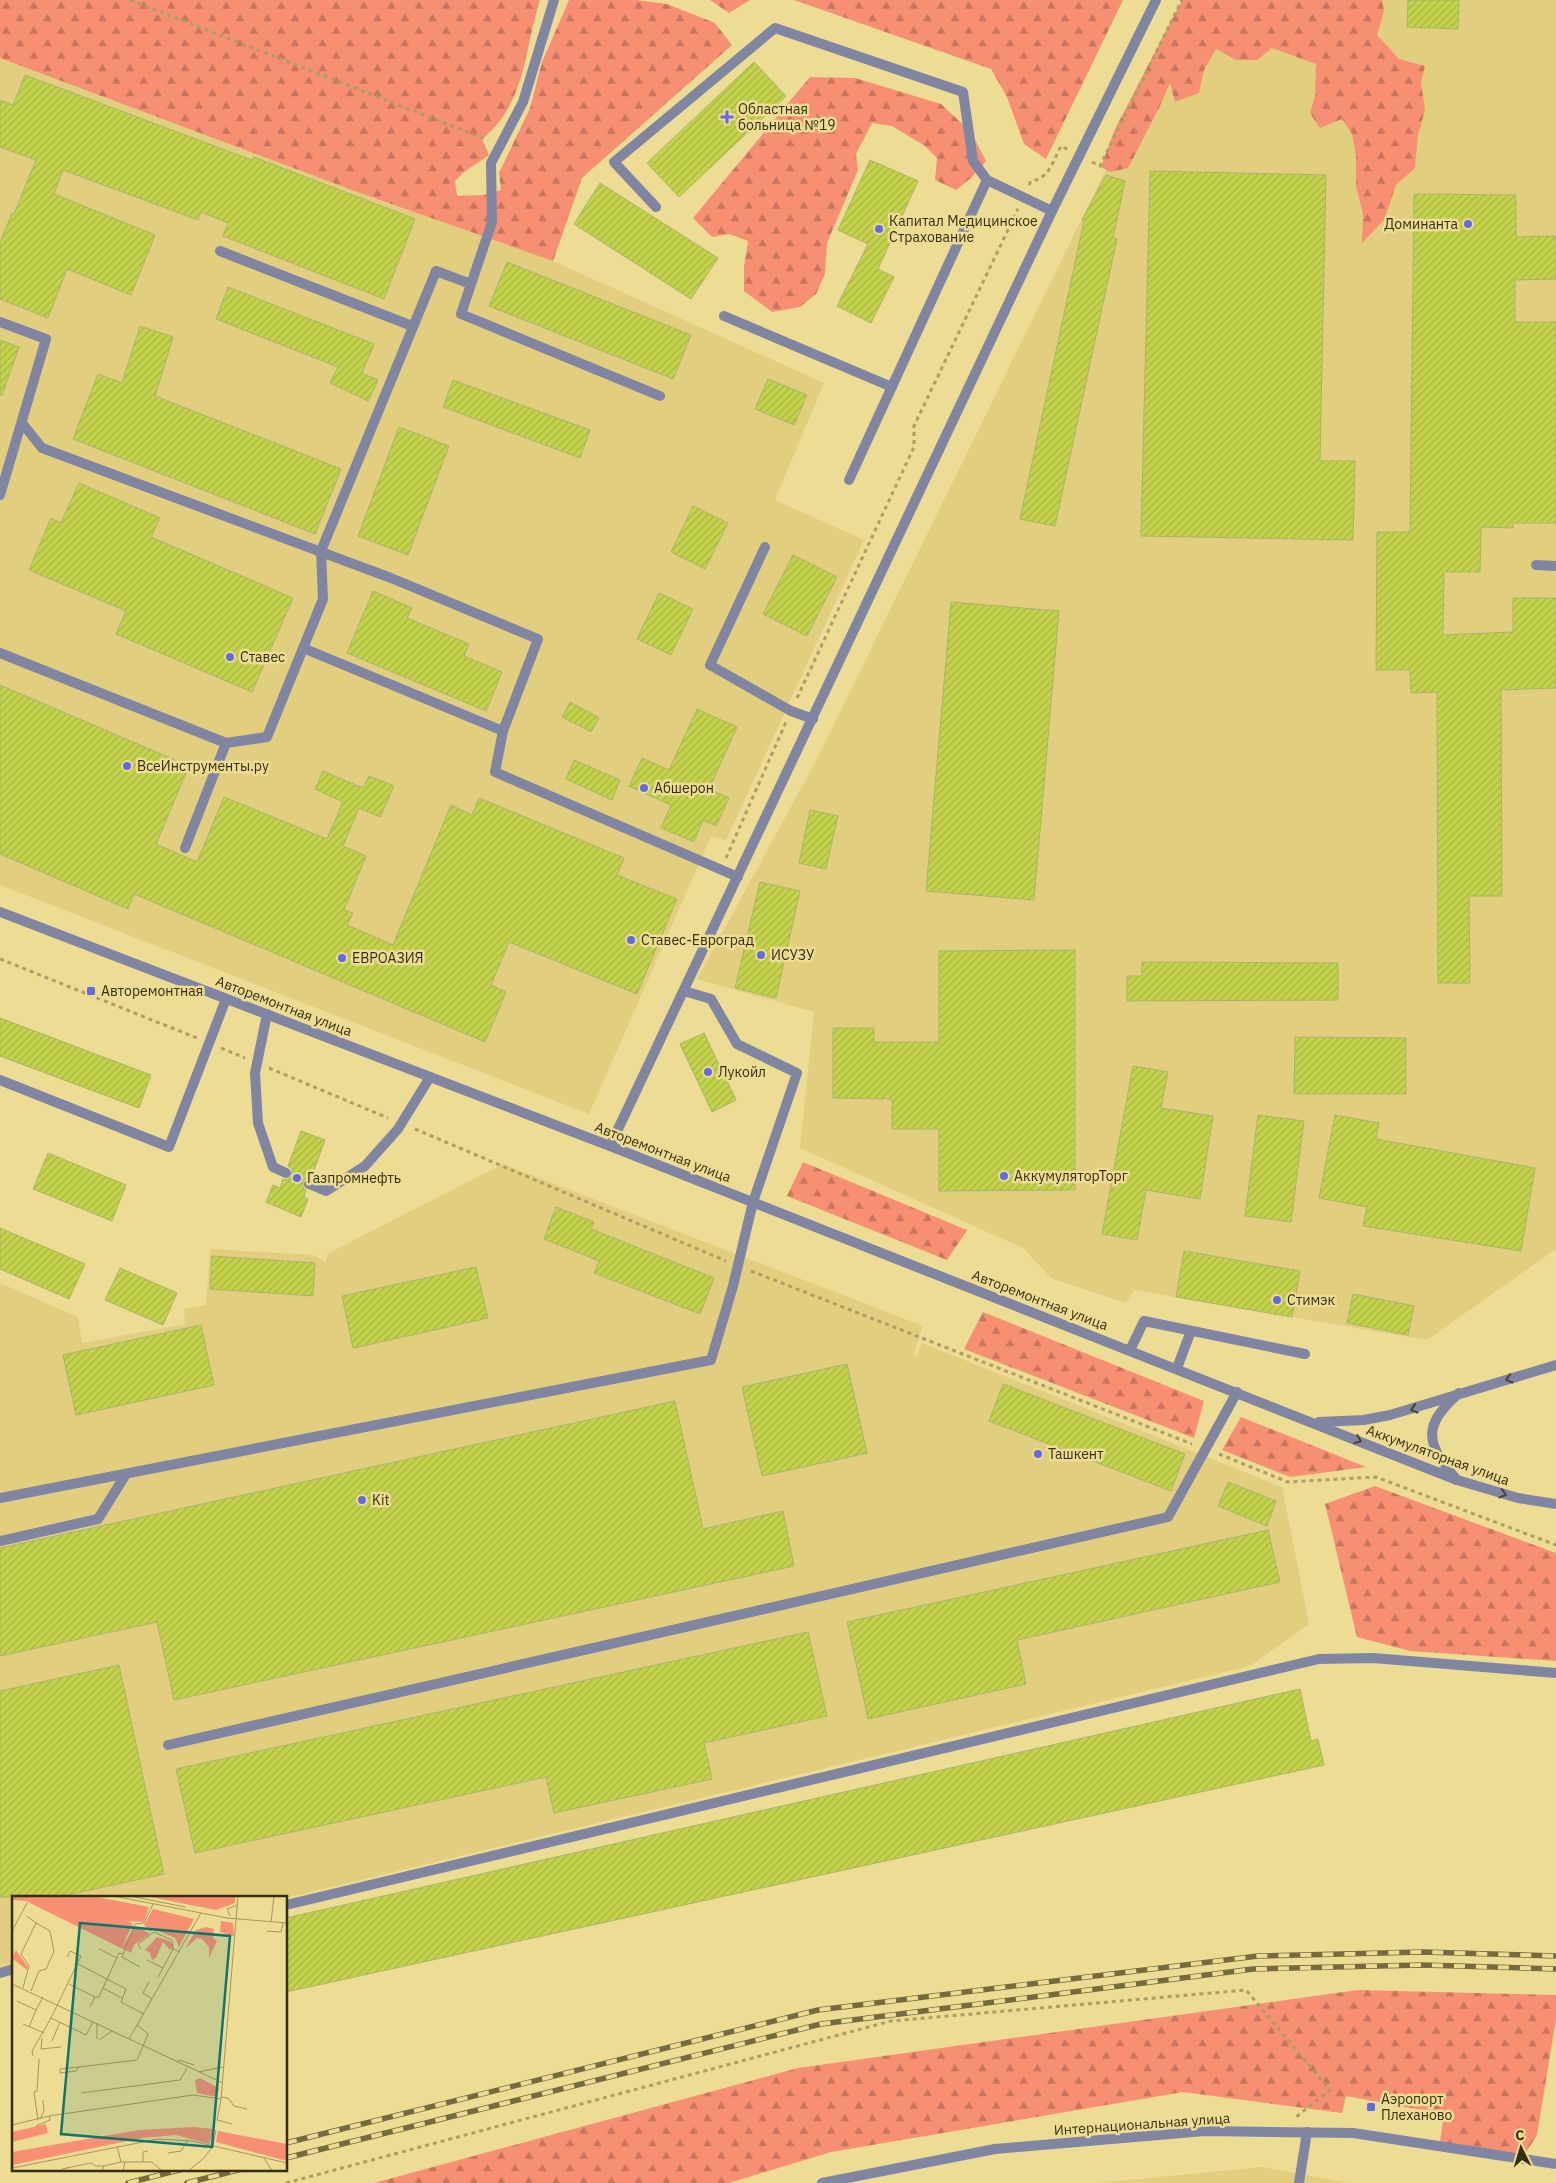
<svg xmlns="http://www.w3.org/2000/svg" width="1556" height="2183" font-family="'IBM Plex Sans',sans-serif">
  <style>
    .built { fill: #e2ce7f }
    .forest { fill: url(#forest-firs) }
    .building { fill: url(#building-hatch); stroke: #a9b46f }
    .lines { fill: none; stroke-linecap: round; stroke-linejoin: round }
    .path { stroke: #ac9e65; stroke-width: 3; stroke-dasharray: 4 4; stroke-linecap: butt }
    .service { stroke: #8086a1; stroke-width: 10 }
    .minor { stroke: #8086a1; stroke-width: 10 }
    .tertiary { stroke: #8086a1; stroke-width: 10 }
    .rail-casing { stroke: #766b3e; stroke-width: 5.5 }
    .rail { stroke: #eddc94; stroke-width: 4; stroke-dasharray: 11; stroke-linecap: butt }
    .oneway { stroke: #484434 }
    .poi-dot { fill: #616be3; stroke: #eddc94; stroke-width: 2 }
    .labels { text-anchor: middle; stroke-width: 5; stroke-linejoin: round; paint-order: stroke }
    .poi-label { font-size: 14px; fill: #352e10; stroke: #eddc94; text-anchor: start }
    .street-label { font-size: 14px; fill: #352e10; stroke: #eddc94 }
    .inset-road { fill: none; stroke: #a3965f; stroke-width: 1 }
    .view { fill: #0f766e; fill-opacity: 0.15; stroke: #0f766e; stroke-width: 2.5 }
    .inset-edge { fill: none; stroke: #352e10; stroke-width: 2.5 }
  </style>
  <defs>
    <pattern id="forest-firs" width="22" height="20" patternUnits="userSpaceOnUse" patternTransform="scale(1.25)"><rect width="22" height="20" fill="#f78f73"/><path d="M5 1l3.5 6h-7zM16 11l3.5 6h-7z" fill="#c9755d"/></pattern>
    <pattern id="building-hatch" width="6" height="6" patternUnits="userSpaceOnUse" patternTransform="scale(1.25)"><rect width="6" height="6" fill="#c3d34c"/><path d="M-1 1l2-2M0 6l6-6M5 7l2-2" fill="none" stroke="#a8b541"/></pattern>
  </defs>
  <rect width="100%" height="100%" fill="#eddc94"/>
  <path class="built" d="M1189,0H1556V1249L1427,1340L1134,1290L1126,1303L1051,1278L1023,1248L800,1148L814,1012L697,979L817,759Z
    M0,58L360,193L553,261L824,383L775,500L864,540L726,840L711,836L589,1114L0,885Z
    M503,1164L923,1326L913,1355L917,1356L922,1343L1282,1487L1309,1624L1250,1666L286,1898L14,1897V1964L0,1967V1283L78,1317L82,1343L185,1324L184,1309L206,1305L210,1249L313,1255L326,1262L327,1254Z
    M1262,2167L1350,2183H1098Z"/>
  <path class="forest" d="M0,0H540C524,50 526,104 482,139L489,155L464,172L455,181L457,196L484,195L501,190L499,173L530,108L542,62L569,0H637L667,4L715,23L732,45L582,178L553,261L360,193L0,58Z
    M710,0H750L729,13Z
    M794,0H1123L1046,159L1024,144L1007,97L991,69Z
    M1182,0H1382L1384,11L1377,35L1399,59L1425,66L1421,82L1425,110L1418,135L1415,168L1396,185L1384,220L1362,243L1363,214L1356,186V156L1352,134L1342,119L1320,128L1310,113L1315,96L1316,64L1272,48L1257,60H1236L1216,49L1204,70L1199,93L1175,102L1170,83L1159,108L1128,168L1110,172L1101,167L1114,131Z
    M810,77L855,78L941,104L971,132L986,161L971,178L956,190L935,180L937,158L925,146L892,126L872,123L856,154L858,170L827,243L825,274L816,294L800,307L772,312L744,291V267L748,241L729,234L712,237L693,218Z
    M803,1162L967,1230L947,1260L787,1196Z
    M983,1312L1204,1401L1194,1438L964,1349Z
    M1241,1417L1366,1467L1290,1477L1222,1450Z
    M1375,1486L1556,1553V1661L1410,1651L1357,1637L1325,1504Z
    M1358,1990L1556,1995V2019L1537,2135L1525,2154L1440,2142L1444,2114L1346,2096L1342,2113L1183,2092L831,2152L729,2183H374L798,2068Z"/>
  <path class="building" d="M1408,0H1459L1458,29L1407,27Z
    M754,62L786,96L679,197L647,163Z
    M25,75L252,160L254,157L415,219L384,299L223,236L228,223L201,212L198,220L63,170L54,194L155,235L131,295L67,269L48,318L0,299V243L12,213L14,214L36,160L0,147V100L13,105Z
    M870,160L918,181L878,269L894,277L871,323L837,306L868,244L838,230Z
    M1150,171L1326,175L1320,461H1355L1353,540L1141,536Z
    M1106,175L1125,181L1113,238L1117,239L1055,526L1020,519L1084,221L1082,220Z
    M600,183L718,258L691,299L574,224Z
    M1414,194L1516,195V237L1556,236V279L1515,280V322H1556V523H1513V528L1481,527L1480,572H1444L1443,635L1513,632V598H1556V688L1501,690L1502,896H1469L1470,983H1438L1437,692L1411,693L1410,670H1376L1377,532H1410Z
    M507,262L691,335L673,379L489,306Z
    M228,287L374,344L362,373L378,380L368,401L330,383L338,367L216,319Z
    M140,326L173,337L155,396L341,469L315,534L73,439L98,374L122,383Z
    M0,340L19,347L2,395H0Z
    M768,379L807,395L794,425L755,409Z
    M453,380L590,430L580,458L443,407Z
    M399,427L449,446L408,555L358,536Z
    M79,483L160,518L151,537L293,598L252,692L116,634L126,611L29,570L51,518L61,523Z
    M693,506L728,523L705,569L671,552Z
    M793,555L837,577L807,636L763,614Z
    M373,591L412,608L407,618L469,644L464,656L502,672L486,711L347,653Z
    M659,593L693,609L671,655L637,639Z
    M951,602L1059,611L1034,900L926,891Z
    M0,685L189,766L156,844L197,862L224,797L327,839L343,802L315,789L323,771L363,788L369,776L394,786L380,817L359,808L343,846L366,856L344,910L353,913L347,925L393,945L451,805L472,815L479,798L624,858L617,875L677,899L637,994L509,942L491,985L506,992L485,1042L134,894L128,909L0,854Z
    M570,702L599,718L591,732L562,717Z
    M697,709L737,727L709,789L729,798L716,826L703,820L694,842L661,828L671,805L629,786L642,758L669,770Z
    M574,760L620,780L612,800L566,779Z
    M810,810L838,816L826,869L799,863Z
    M760,882L800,891L776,998L735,988Z
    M1075,950V1190L939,1191V1129H892V1099L833,1098V1028H874V1042H939V951Z
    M1142,962L1338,963V1000L1127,1001V976H1142Z
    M0,1018L151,1075L139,1108L0,1056Z
    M704,1033L736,1100L712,1112L680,1044Z
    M1295,1037L1406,1038V1094H1294Z
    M1133,1066L1168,1072L1161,1108L1213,1116L1200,1199L1146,1190L1137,1240L1102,1234Z
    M1258,1115L1304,1121L1291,1222L1245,1216Z
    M1335,1115L1379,1123L1376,1139L1535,1168L1521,1251L1363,1226L1367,1207L1319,1198Z
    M301,1131L325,1140L311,1178H305L303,1182V1188L306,1190L304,1197L308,1199L301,1217L266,1202L273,1185L280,1188L283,1179L287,1180L292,1176V1169L288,1166Z
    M48,1153L126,1185L112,1221L33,1189Z
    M556,1207L594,1222L591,1229L714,1278L700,1314L594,1273L599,1261L544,1239Z
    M0,1228L85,1264L69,1299L0,1269Z
    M1184,1251L1300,1271L1292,1317L1176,1297Z
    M212,1256L315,1263L313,1296L210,1289Z
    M476,1267L488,1318L353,1348L342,1296Z
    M120,1268L177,1293L163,1325L105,1300Z
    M1353,1294L1414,1306L1408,1335L1347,1323Z
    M201,1325L214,1385L76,1415L63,1355Z
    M847,1364L867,1453L762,1476L742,1387Z
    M1003,1384L1185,1454L1171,1491L989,1421Z
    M675,1401L703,1529L783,1511L794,1566L174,1700L157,1622L0,1656V1548Z
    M1228,1482L1276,1501L1267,1526L1218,1506Z
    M1268,1530L1280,1582L1017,1640L1026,1684L868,1719L847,1622Z
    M808,1632L827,1716L704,1743L712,1779L554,1813L546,1777L195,1853L176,1769Z
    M119,1665L164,1874L58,1897H0V1691Z
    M1300,1689L1311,1741L1318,1739L1324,1765L286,1992V1918Z"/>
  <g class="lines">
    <path class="path" d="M130,0L488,140
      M1092,162L1100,166L1182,0
      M1029,185L1031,181C1049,179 1053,161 1061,146L1069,150
      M797,698L914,447V426L1018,209
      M726,858L786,722
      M0,959L197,1038
      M221,1048L245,1058
      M269,1068L388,1118
      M415,1129L726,1261
      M751,1271L1192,1444
      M1219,1454L1288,1482L1376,1477L1556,1545
      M286,2183L891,2021L1246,1990L1330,2090L1296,2117"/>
    <path class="service" d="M554,0L523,102L491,163L492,222L461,314L660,396
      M656,207L614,162L775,28L963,92L973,161L987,180L1052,211
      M220,251L412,326
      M724,316L892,387
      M0,322L46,339L0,495
      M22,423L42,448L391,578L538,639L503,731L495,772L738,877
      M849,480L987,180
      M765,547L710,665L791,711L813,719
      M1536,565L1556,566
      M303,648L503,731
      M0,653L226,743
      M185,848L226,743L267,737L323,599L321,551L436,271L471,284
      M267,1014L255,1073L258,1123L273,1167L286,1173
      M0,1080L169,1147L226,999
      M309,1184L326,1191L365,1166L398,1129L430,1077
      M1130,1350L1144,1321L1305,1354
      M1177,1368L1191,1331
      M0,1498L711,1360L733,1286L753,1202L797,1073L737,1044L711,999L684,991
      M0,1541L98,1519L126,1474
      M168,1745L1168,1517L1237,1392
      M1299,2183L1307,2132"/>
    <path class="minor" d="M610,1146L1052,211L1156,0
      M1457,1480C1425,1443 1422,1426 1459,1393
      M286,1905L1319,1659L1373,1658L1556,1673
      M0,1973L14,1969"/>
    <path class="tertiary" d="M0,912L610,1146L1457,1480L1518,1498L1556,1504
      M1319,1422L1364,1420L1390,1415L1556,1365
      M822,2183L995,2149L1205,2131L1353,2133L1556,2164"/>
    <g class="rail-casing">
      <path id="rail" d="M286,2143L818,2010L1258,1956L1423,1952L1556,1956
        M286,2158L821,2024L1253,1969L1423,1965L1556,1969
        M128,2183L183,2169
        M187,2183L242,2169"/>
    </g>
    <use href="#rail" class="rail"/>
  </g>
  <defs><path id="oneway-chevron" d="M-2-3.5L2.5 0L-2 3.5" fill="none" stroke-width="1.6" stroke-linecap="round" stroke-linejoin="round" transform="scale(1.25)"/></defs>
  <g class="oneway">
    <use href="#oneway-chevron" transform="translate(1509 1379) rotate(164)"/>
    <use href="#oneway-chevron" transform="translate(1414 1409) rotate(164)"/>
    <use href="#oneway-chevron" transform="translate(1358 1440) rotate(22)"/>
    <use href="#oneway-chevron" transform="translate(1503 1494) rotate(16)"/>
  </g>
  <g class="poi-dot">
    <path d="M724.5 109.5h5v5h5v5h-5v5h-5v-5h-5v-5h5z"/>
    <circle cx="1468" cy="224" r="5"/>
    <circle cx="879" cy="229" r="5"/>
    <circle cx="230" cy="657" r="5"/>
    <circle cx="127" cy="766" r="5"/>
    <circle cx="644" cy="788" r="5"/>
    <circle cx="631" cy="940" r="5"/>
    <circle cx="761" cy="955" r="5"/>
    <circle cx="342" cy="958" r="5"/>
    <rect x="86" y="986" width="10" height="10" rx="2.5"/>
    <circle cx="708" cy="1072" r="5"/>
    <circle cx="1004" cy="1176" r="5"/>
    <circle cx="297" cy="1178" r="5"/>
    <circle cx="1277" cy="1300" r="5"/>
    <circle cx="1038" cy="1454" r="5"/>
    <circle cx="362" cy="1500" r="5"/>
    <rect x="1366" y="2102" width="10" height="10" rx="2.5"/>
  </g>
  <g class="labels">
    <g class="poi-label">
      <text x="738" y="114">Областная<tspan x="738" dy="16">больница №19</tspan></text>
      <text x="889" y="226">Капитал Медицинское<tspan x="889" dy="16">Страхование</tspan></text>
      <text x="1458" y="229" text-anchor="end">Доминанта</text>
      <text x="240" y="662">Ставес</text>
      <text x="137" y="771">ВсеИнструменты.ру</text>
      <text x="654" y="793">Абшерон</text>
      <text x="641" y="945">Ставес-Евроград</text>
      <text x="771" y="960">ИСУЗУ</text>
      <text x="352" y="963">ЕВРОАЗИЯ</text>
      <text x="101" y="996">Авторемонтная</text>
      <text x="718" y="1077">Лукойл</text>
      <text x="1014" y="1181">АккумуляторТорг</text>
      <text x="307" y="1183">Газпромнефть</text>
      <text x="1287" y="1305">Стимэк</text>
      <text x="1048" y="1459">Ташкент</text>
      <text x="372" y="1505">Kit</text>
      <text x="1381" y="2104">Аэропорт<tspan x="1381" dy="16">Плеханово</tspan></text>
    </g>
    <g class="street-label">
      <text transform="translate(284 1006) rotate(21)" y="5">Авторемонтная улица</text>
      <text transform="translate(663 1152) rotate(21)" y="5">Авторемонтная улица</text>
      <text transform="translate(1040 1300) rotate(21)" y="5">Авторемонтная улица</text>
      <text transform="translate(1438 1455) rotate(20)" y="5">Аккумуляторная улица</text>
      <text transform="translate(1142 2124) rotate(-4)" y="5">Интернациональная улица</text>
    </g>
  </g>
  <g transform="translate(12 1896)">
    <rect width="275" height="275" fill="#eddc94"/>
    <path d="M0,0H80L137,11L132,26L116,25L121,28L110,50L124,30L138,38L122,49L119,57L14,5L0,4ZM141,13L182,23L167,51L163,42L142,33L138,35L132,29ZM209,25L221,27L222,40L208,36ZM194,31L202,33L201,42L205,45L197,62V51L190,43L185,42L173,53L184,34ZM145,41L158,45L162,51L158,54L151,46L144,62L140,64L138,57L133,54ZM4,54L16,71L15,74L0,62ZM188,182L207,192L205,201L185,197L183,184ZM34,228L36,237L0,246V236ZM182,231L202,233L197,248L164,239L130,242L0,269V256L127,234ZM206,235L275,248V265L204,246Z" fill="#f78f73"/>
    <path d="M133,0H223V7L204,14Z" fill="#f78f73"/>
    <path class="inset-road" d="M101,0L215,22L275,27M118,0L173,11M218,20L215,13L226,9M259,26L262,0M0,35L15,7M255,35L269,36L271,27M87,53L105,62M129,53L126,48L142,36L160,44L161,53L168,56M55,61L58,55L69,60L39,122L74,139L81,126M135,64L151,72M66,68L114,93L109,106L132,118M128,71L110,61L123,28L132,27L141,8M146,81L161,53M137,86L131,97L140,103M0,88L211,187M57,88L83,101M11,92L17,70L9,58L24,27L15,20M91,92L110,102M19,95L27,75L34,73L42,56L38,35L24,27M5,105L24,114L31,101M78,111L83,101H87L107,57L111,58M85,127V143M11,128L32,137M17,131L24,114M30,142L29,153L49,151M117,143L189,17M87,144L100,135M40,145L48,126M21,160L20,155L39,122M165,167L167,164L182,169M67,171L64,175L48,177V173L67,171L125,164L136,138L125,129M186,176L211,171M69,197L168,184L175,172M209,201L216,202L222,210L235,213M209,203L205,224L220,228M28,223L32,215L31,204M26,224L22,196L25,195L27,163M0,229L37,220L181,199L209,203L226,0M24,230L38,224L37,220M105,250L109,266H113L111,275M156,257L169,255L176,244M252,262L260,275M113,266H140L150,275M131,266V256L136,255M0,272L146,243L180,245L275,267M50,273L79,267L84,270H92M74,275H90L92,270L109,266M176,275L192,262L201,250L204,234"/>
    <path class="view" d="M68,27L218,40L200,251L49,238Z"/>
    <rect width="275" height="275" class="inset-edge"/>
  </g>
  <g transform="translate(1521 2148) rotate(355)" stroke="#eddc94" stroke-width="4" paint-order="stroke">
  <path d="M0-4L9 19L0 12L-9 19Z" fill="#352e10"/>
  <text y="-8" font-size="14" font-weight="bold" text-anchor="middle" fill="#352e10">С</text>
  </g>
</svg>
